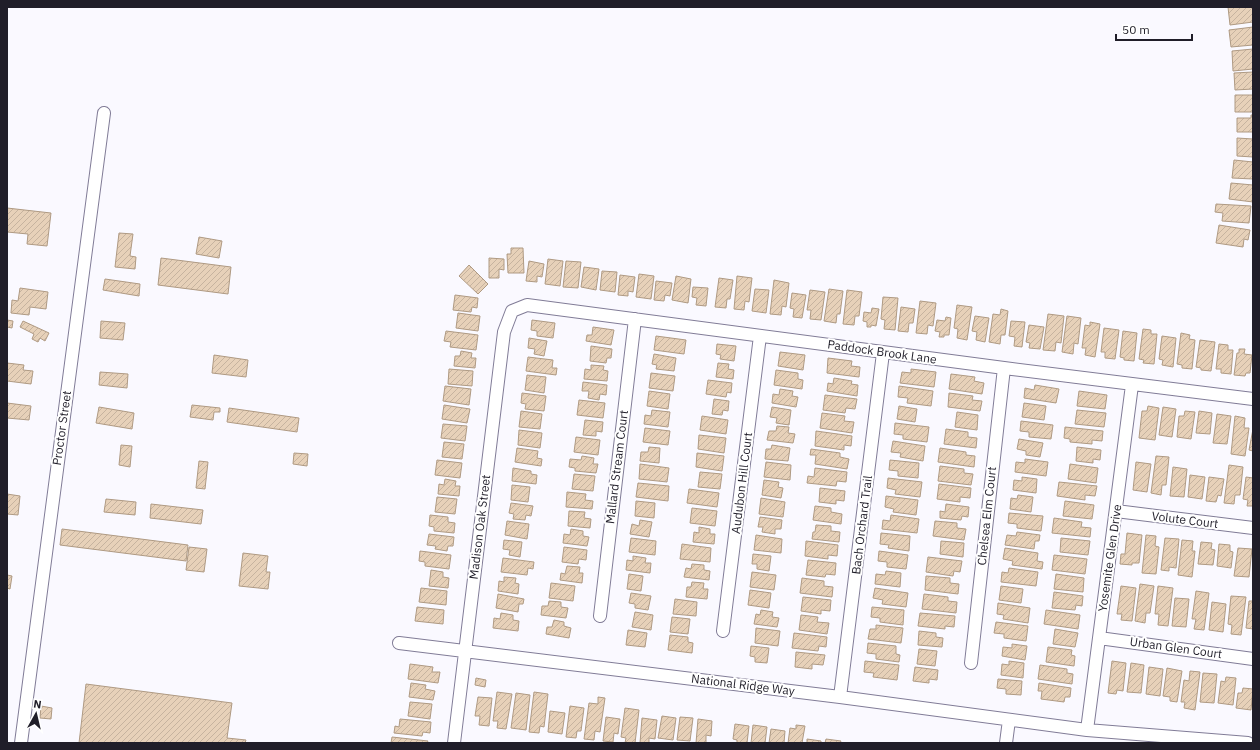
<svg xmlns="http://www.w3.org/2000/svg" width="1260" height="750" font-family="'IBM Plex Sans',sans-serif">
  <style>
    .building { fill: url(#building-hatch); stroke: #af9a83 }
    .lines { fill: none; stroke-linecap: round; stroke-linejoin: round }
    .minor-casing { stroke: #817c97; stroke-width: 14 }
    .minor { stroke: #fff; stroke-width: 12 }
    .labels { text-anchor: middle; stroke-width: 4; stroke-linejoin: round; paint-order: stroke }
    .street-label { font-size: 12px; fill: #201e29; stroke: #fff }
  </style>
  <defs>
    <pattern id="building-hatch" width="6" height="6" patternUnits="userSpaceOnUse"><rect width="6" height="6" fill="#e7d1b9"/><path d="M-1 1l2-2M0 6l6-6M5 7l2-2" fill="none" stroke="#c6b39f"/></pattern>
  </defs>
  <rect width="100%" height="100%" fill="#faf9ff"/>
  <path class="building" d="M1228,7H1253V22L1230,25Z
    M1253,27V45L1231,47L1229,30Z
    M1253,49V69L1233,71L1232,51Z
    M1253,72V89L1235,90L1234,73Z
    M1235,95H1253V112H1235Z
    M1251,115H1253V132H1237V118H1251Z
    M1237,138L1253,139V157L1237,156Z
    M1234,160L1253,162V179L1232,178Z
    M1231,183L1253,185V202L1229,199Z
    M1216,204L1251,206L1249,223L1222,221L1223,213L1215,212Z
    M7,208L51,213L47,246L27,244L28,234L7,232Z
    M1219,225L1250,230L1248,240L1244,239L1243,247L1216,243Z
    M119,233L133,234L130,256L136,257L135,269L115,267Z
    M199,237L222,241L219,258L196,254Z
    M511,248H523L524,273H508L507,254H511Z
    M161,258L231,267L228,294L158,285Z
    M489,258L504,259V270L499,269V278H489Z
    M548,259L563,261L560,286L545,284Z
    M529,261L544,264L542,277L537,276V282L526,281Z
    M566,261L581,262L578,288L563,287Z
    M469,265L488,284L478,294L459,276Z
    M584,267L599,269L596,290L581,287Z
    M602,271L617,272L615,292L600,290Z
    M639,274L654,276L651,299L636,297Z
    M620,275L635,277L633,292L628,291V296L618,295Z
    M676,276L691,279L688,303L672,300Z
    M737,276L752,278L749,302L745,301L744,310L734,309Z
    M719,278L733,280L730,299H727L726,308L715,307Z
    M105,279L140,284L139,296L103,290Z
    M774,280L789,283L786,307L782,306L781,315L770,314Z
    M656,281L672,283L670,296L665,295L664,301L654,300Z
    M693,287L708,288L706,306L696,305L697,298L692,297Z
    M20,288L48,292L46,309L30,307L29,315L11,313L12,300L18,301Z
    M755,289L769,290L766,313L752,311Z
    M829,289L843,291L840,314H837L836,323L824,321Z
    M810,290L825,292L821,320L810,319L811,310H807Z
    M847,290L862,292L859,316H855L854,325L843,324Z
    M792,293L806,295L802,318L793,317L794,309L790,308Z
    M455,295L478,298L477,308L472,307L471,312L453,310Z
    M883,297L898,298L895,330L884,329L885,320L881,319Z
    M920,301L936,303L933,326L928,325L927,334L916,333Z
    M957,305L972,307L967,340L957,338L958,329L954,328Z
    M901,307L915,309L913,323H909L908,332L898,331Z
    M872,308L879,309L876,326L871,325V327H867V322L863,321L864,312L871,313Z
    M1001,309L1008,311L1005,335H1001L1000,344L989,342L993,314L1000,315Z
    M458,313L480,316L478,331L456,328Z
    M1048,314L1064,316L1061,343L1056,342L1055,351L1043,350Z
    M975,316L989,318L985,342L976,340L977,332L972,331Z
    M1067,316L1081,318L1078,344L1074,343L1073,354L1062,352Z
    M946,317L951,318L949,335H944V337H939L940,332L935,331L937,320L945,321Z
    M7,320L13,321L12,328L7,327Z
    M532,320L555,323L553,338L537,336V331L531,330Z
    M23,321L49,333L45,341L40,338L38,342L32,339L34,334L20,327Z
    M101,321L125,323L123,340L100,338Z
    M1011,321L1025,322L1022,347L1014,346L1015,337L1009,336Z
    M1090,322L1100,324L1095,357L1085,355L1086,348H1082L1085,325L1090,326Z
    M1029,325L1044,327L1040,349L1029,348L1030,343L1026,342Z
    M593,327L614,330L611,345L586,341L587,335H592Z
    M1104,328L1119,330L1115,359L1105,358V352H1101Z
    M1143,329L1151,330V334H1157L1154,364L1143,363L1144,360L1139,359Z
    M446,331L478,335L476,350L450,347L451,342L444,341Z
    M1123,331L1137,333L1134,361L1124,360V358L1120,357Z
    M1181,333L1190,335L1189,339L1195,340L1192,369L1182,368V365L1177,364Z
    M656,336L686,340L684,354L654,350Z
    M1162,336L1176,338L1173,367L1162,365L1163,360L1159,359Z
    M529,338L547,341L544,356L534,354L535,349L528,348Z
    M1200,340L1215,342L1211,371L1201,370V368L1196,367Z
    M717,344L736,346L734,361L720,359L721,355L716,354Z
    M1219,344L1228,345V350H1233L1231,374L1221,373V369H1216Z
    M591,346L612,349L611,358H607L606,363L590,361Z
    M1239,349H1245L1244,354L1252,355L1250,373H1246L1245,376L1234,375L1237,353H1239Z
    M461,351L472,353L471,358H476L475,368L454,366L455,356H460Z
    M780,352L805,355L803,370L778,366Z
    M654,354L676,358L674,371L656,369L657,365L652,364Z
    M214,355L248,360L246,377L212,373Z
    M528,357L553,360L552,368H557L556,375L526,371Z
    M828,358L852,361L851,366L860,367L859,377L827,373Z
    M7,363L24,365L23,370L33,371L31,384L7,381Z
    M718,363L729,364L728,369L734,370L733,379L716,377Z
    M591,365L604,366L603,370L608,371L607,381L584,379L585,369L591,370Z
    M449,369L473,371L472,386L448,384Z
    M911,369L936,372L934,387L900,383L902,372L911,373Z
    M776,370L798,373V379L803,380L802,389L774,385Z
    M100,372L128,374L127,388L99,385Z
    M651,373L675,376L673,391L649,388Z
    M951,374L975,377L974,381L984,383L982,394L949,389Z
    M527,375L546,377L544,393L525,390Z
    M834,378L852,381L851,384L858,385L857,396L827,391L828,383L833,384Z
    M708,380L732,383L731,393L727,392L726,397L706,394Z
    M583,382L607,385L606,395L600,394L599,400L588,398L589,391H582Z
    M1035,385L1059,389L1056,403L1024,398L1025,388L1034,390Z
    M445,386L471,389L469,405L443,401Z
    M899,386L933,391L931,406L907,403L908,398L898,397Z
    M780,389L793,391L792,396L798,397L796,407L772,403L773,394L779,395Z
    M649,391L670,394L668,409L647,406Z
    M1079,391L1107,395L1105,409L1077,406Z
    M522,393L546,396L544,411L525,409L526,404L521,403Z
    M949,393L973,396L972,400L982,401L980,411L948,407Z
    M825,395L857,399L855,409L846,408L845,413L823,410Z
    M714,399L729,401L728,411L723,410L722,415L712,414Z
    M579,400L605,403L603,418L577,415Z
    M7,403L31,406L29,420L7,418Z
    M1024,403L1046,406L1044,420L1022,417Z
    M192,405L220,408V412H214L213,420L190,417Z
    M444,405L470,409L467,423L442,419Z
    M899,406L917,409L915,422L897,419Z
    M1148,406L1159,408L1155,440L1139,438L1142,411H1147Z
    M99,407L134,413L132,429L96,423Z
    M772,407L791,410L789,425L776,423L777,418L770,417Z
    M1163,407L1176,409L1172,437L1159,435Z
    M229,408L299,418L297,432L227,422Z
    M652,410L670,412L668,427L644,424L645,415L651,416Z
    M1077,410L1106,413L1104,427L1075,424Z
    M521,411L542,414L540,429L519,427Z
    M1185,411L1195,412L1191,439L1177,437L1179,416H1184Z
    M1199,411L1212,413L1210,434L1196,433Z
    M957,412L978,415L977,430L955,427Z
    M822,413L845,416L844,421L854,422L852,433L820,428Z
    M1217,414L1231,416L1227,444L1213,443Z
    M702,416L728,420L726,434L700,430Z
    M1235,416L1245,418L1244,428H1249L1245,456L1231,454Z
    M585,420L603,422L602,432L596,431V436L583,435Z
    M1021,421L1053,425L1051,439L1029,437V432L1020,431Z
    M895,423L929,427L927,442L903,439V435L894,434Z
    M443,424L467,426L465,441L441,438Z
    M777,426L789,427L788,433L795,434L793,443L767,440L769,431H776Z
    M1065,427L1103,431L1102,441L1092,440V444L1070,442V439L1064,438Z
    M645,428L670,431L668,445L643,442Z
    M946,429L968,432V437L977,438L976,448L944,444Z
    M1253,429V456V451L1249,450Z
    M519,430L542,433L540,448L518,445Z
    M816,431L852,436L851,446L844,445V450L815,446Z
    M699,435L726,438L724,453L698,449Z
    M576,437L600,440L598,455L574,452Z
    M1019,439L1043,443L1040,457L1026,455V451L1017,449Z
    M893,441L925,446L923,461L900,457L901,453L891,452Z
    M444,442L464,444L462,459L442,457Z
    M121,445L132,446L130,467L119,465Z
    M772,445L790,448L788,461L765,459L766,449H771Z
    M649,447L660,448L659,463L640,461L641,452H648Z
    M1077,447L1101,450L1100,460L1093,459V463L1076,461Z
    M517,448L538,451L537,458L542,459L541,466L515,462Z
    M940,448L966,452V455L975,456L974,467L938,462Z
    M811,449L840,453V457L849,459L847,469L815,464L816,455H810Z
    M294,453L308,454L307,466L293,464Z
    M697,453L724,456L722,471L696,467Z
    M582,456L594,458L593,464H598L596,473L575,471V468L569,467L570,459L581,460Z
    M1156,456L1169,457L1166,485H1162L1161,495L1151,493Z
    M1025,459L1048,462L1046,476L1015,472L1016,462L1025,463Z
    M437,460L462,463L460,478L435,475Z
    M890,460L919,463L918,478L898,476V471L889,470Z
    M199,461L208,462L205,489L196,488Z
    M766,462L791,465L790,480L764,477Z
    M1136,462L1151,464L1147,492L1133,490Z
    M640,464L669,468L667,482L639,479Z
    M1070,464L1098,468L1096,483L1068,479Z
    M1229,465L1243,467L1240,495H1235L1234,504L1224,503Z
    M940,466L964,469V473L973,474L971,485L938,481Z
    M1173,467L1187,469L1184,497L1170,496Z
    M513,468L531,471V474L537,475L536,484L512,481Z
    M815,468L847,472L846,482L837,481L836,486L807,483L808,476L814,477Z
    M700,472L722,474L720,489L698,487Z
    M574,474L595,476L593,491L572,489Z
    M1190,475L1205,477L1202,499L1188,497Z
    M1022,477L1037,479L1036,493L1013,490L1014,480L1022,481Z
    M1209,477L1224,479L1221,496L1218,495L1216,502L1206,501Z
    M1246,477L1253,478V506H1247L1248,500L1243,499Z
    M888,478L922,482L920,497L895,494L896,490L887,488Z
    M445,479L456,481L455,486H460L459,496L438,494L439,484L444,485Z
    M764,480L779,482L778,487L783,488L781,498L762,495Z
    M1059,482L1097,486L1095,496L1085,495V500L1057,496Z
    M638,483L669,486L668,501L636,497Z
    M939,484L971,488L970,498L960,497V502L937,499Z
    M512,485L530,487L528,502L511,500Z
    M820,488L845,491L844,501L836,500V504L819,502Z
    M689,489L719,493L717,507L687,503Z
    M567,492L586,494L585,500L593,501L592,509L566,507Z
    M7,494L20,496L18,515L7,514Z
    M1018,495L1033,497L1031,512L1010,509L1011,498L1017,499Z
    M886,496L918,500L916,515L893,512L894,509L885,507Z
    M437,497L457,499L455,514L435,512Z
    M761,498L785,502L783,517L759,514Z
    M106,499L136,502L135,515L104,512Z
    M636,501L655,503L654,518L635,516Z
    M1065,501L1094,505L1092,519L1063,516Z
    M511,503L533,506L531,516L526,515L525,520L513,519L514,514L509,513Z
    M151,504L203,510L201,524L150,518Z
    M946,504L969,507L968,517L962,516L961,520L940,518V511L945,512Z
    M815,506L831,508V512L842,514L841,524L813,520Z
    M692,508L717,511L715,526L690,523Z
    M569,511L585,512L584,518L591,519L590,528L568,526Z
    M1009,513L1043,516L1041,531L1017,528V524L1008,523Z
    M430,515L448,517V522L455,523L454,533L434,531V527L429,526Z
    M891,515L919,519L917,533L882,529L883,520L890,521Z
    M760,517L782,520L781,529H775V534L762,532L763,527H758Z
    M1054,518L1082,522L1081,527L1091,528L1090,537L1052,533Z
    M640,520L652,522L649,537L630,534L632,524L639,526Z
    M507,521L529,524L527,539L505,535Z
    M935,521L957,523V528L966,529L964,540L933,536Z
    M816,525L831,526V531L840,532L839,542L812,539L813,532H815Z
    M699,527L710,529V534H715L714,544L693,542L694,532L699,533Z
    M62,529L188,545L186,561L60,545Z
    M571,529L583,531V536L589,537L587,546L563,543L564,534L570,535Z
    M1017,532L1040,535L1039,541H1035L1034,549L1005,545L1007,535L1016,536Z
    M881,533L910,536L909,551L888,548L889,545L880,544Z
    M1127,533L1142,535L1139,563H1132V565L1120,564L1121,554H1125Z
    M429,534L454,537L453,546H448L447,551L435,549L436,546L427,545Z
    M756,535L782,539L781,553L754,550Z
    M1146,535L1156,536L1155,546L1159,547L1156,574L1142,573Z
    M631,538L656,541L655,555L629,552Z
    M1061,538L1090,541L1088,555L1060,552Z
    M1165,538L1179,539L1176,568L1169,567V571L1161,570Z
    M504,540L522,542L520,557L509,555L510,550L503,549Z
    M1182,540L1193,541L1192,551H1195L1192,577L1178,575Z
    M806,541L838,545L837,556L828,555V559L805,556Z
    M941,541L964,543L963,557L940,554Z
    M1201,542L1212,543L1211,549L1215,550L1213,565L1198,564Z
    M682,544L711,548L710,562L680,559Z
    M1219,544L1230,545V551L1233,552L1231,568L1217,566Z
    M189,547L207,549L204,572L186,570Z
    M564,547L587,550L586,560L579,559L578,564L562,562Z
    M1005,548L1038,553L1037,561L1043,562L1042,569L1012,565L1013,561L1003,559Z
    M1238,548L1252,549L1249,577L1234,576Z
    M420,551L451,555L449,569L425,566V562L419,561Z
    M879,551L908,555L906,569L887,567V562L878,561Z
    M243,553L268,556L266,572H270L268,589L239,586Z
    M753,554L771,556L769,571L757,569V564H752Z
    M1054,555L1087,559L1085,574L1052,570Z
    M633,556L646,558L645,563H651L650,573L626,570L627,560L633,561Z
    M928,557L962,561L960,572L954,571L953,576L926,572Z
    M503,558L534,562L533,569L528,568L527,575L501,572Z
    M808,560L836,563L835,575L826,574L825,577L806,575Z
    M692,564L704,565V570L710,571L709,580L684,577L686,568L691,569Z
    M567,566L580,567L579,573H583L582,583L560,580L561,573L565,574Z
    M1009,568L1038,572L1036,586L1001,582L1002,572L1008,573Z
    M431,570L443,572V577L449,578L448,588L429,586Z
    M886,571L901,573L900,587L875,584L876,574L885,575Z
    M752,572L776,575L774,590L750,587Z
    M629,574L643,576L641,591L627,589Z
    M1056,574L1084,578L1083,592L1054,589Z
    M7,575L12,576L10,589L7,588Z
    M926,576L950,578V583L959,584L958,594L925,590Z
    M504,577L516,578L515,583L519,584L518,594L498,591L499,581L504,582Z
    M802,578L824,581V586L833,587L832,597L800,593Z
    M692,582L704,583L703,589H708L707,599L686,597L687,587H691Z
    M551,583L575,586L573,601L549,598Z
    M1140,584L1154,586L1150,613H1146L1145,623L1135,621Z
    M1001,586L1023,589L1021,603L999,600Z
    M1121,586L1136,588L1132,621L1121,620L1122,614H1117Z
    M1158,586L1173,588L1168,626L1158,625L1159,614H1155Z
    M421,588L447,591L446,605L419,602Z
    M875,588L908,593L906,607L882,604L883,600L873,598Z
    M750,590L771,593L769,608L748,605Z
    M1196,591L1209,593L1204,630L1194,629L1196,619H1192Z
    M1054,592L1083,596L1082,606L1076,605L1075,610L1052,608Z
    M631,593L651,596L648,610L635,608V604L629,603Z
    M498,594L524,599L523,604H519L518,612L496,608Z
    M924,594L948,597V601L957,602L956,613L922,609Z
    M1231,596L1246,597L1241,635L1231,634L1232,625L1228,624Z
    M803,597L831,600L830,611L821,610V614L801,611Z
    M1175,598L1189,599L1186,627L1172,626Z
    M675,599L697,602L696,616L673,614Z
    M549,601L561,602V607L568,608L566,618L541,615L542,606H548Z
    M1249,601H1253V629L1246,628Z
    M1212,602L1226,604L1223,632L1209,630Z
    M998,603L1030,608L1028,623L1003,619L1004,615L997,614Z
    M417,607L444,610L443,624L415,621Z
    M872,607L904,610L903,625L880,622V618L871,617Z
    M761,610L773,612L772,617L779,618L777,627L754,624L756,614L760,615Z
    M1046,610L1080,615L1078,629L1044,624Z
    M635,612L653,615L651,630L632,627Z
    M501,613L513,615V620L519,621L518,631L493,628L494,618L500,619Z
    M920,613L955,616L954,627L945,626V629L918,626Z
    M801,615L818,617L817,622L829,623L827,634L799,630Z
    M672,617L690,619L688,634L670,632Z
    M554,620L564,622V626L571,628L569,638L546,634L547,627H552Z
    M996,622L1028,626L1026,641L1004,638V634L994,633Z
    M876,625L903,628L901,643L868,639L870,629H876Z
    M756,628L780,631L778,646L755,643Z
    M1055,629L1078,633L1075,647L1053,644Z
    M628,630L647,633L645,647L626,645Z
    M919,631L936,633V637L943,638L942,647L918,645Z
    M794,633L827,637L826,647L819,646L818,651L792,648Z
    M670,635L688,637V642L693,643L692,653L668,650Z
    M868,643L896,646V654L900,655L899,662L876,659V654L867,653Z
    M1012,644L1027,646L1025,660L1002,656L1003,647L1012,648Z
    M751,646L769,648L767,663L755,662V657L750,656Z
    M1048,647L1072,650L1071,655L1075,656L1074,666L1046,662Z
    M919,649L937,651L935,666L917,664Z
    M796,652L825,655L823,665L812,664V669L795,667Z
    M865,661L899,665L897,680L873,677L874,673L864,672Z
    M1009,661L1024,663L1023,678L1001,675L1002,664L1009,665Z
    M1112,661L1126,663L1123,691L1117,690L1116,694L1108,693Z
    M1131,663L1144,665L1141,693L1127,692Z
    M410,664L433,667L432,672H440L438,683L408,679Z
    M1040,665L1067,669V673L1073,674L1072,684L1038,679Z
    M915,667L938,670L937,680L929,679V683L913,681Z
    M1149,667L1163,669L1160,696L1146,694Z
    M1167,668L1182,671L1177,702L1170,701V697L1163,696Z
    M1190,671L1200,672L1195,710L1184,708L1185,702H1181L1184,680L1189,681Z
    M1203,673L1217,674L1214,703L1200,702Z
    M1226,677L1236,678L1233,705L1218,703L1221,681L1225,682Z
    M476,678L486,680L485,687L475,685Z
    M998,679L1022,681L1021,695L1006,694V689L997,688Z
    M411,683L426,685L425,689L435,691L433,700L409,697Z
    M1039,683L1071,688L1070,697H1065L1064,702L1041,699L1042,691H1038Z
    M86,684L232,703L227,738L246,740L245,743H79Z
    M1243,688L1253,689L1251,710L1236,708L1238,693H1242Z
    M497,692L512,694L506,729L497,728L498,721H493Z
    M534,692L548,694L544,727L540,726L539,733L529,732Z
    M516,693L530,695L526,730L511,728Z
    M478,697L492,698L489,726L479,725L480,716H475Z
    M598,697L605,698L600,732L595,731L594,740L584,739L589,703L598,704Z
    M410,702L432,704L430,719L408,716Z
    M41,706L52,708L51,719L40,718Z
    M570,706L584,708L581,731H577L576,738L566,737Z
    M625,708L639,710L635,743H625L626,738L621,737Z
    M550,711L565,713L562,734L548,732Z
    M662,716L676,718L673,740L658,738Z
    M606,717L620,719L618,734L614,733L613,742L603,741Z
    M680,717L693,718L690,741L677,740Z
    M642,718L657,720L655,739L649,738V743H640Z
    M400,719L431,722L430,733L423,732L422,736L394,733L395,726L399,727Z
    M698,719L712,721L711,736L706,735V743H696Z
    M735,724L749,726L747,743H737V740L733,739Z
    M753,725L767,727L765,743H751Z
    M796,725L805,726L802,743H788L790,728L796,729Z
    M771,729L785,731L784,743H769Z
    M392,737L428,741L427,743H391Z
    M807,739L821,741V743H807Z
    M826,739L841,741L840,743H825Z"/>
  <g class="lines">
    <g class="minor-casing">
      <path id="minor" d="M1116,511L1253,528
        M600,616L635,319
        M723,631L760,336
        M1099,638L1253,659
        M399,643L840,697L1087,730L1248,743
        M971,663L1004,368
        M840,697L883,353
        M1087,730L1132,385
        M21,743L104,113
        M454,743L504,332L512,311L527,305L1004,368L1253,399
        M1006,743L1009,720"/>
    </g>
    <use href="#minor" class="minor"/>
  </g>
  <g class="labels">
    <g class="street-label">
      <text transform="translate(882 352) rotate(8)" y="4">Paddock Brook Lane</text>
      <text transform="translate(62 428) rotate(-82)" y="4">Proctor Street</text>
      <text transform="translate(617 467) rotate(-83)" y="4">Mallard Stream Court</text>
      <text transform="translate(742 483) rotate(-83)" y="4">Audubon Hill Court</text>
      <text transform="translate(987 516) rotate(-84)" y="4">Chelsea Elm Court</text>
      <text transform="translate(1185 520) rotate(7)" y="4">Volute Court</text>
      <text transform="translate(862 525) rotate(-83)" y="4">Bach Orchard Trail</text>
      <text transform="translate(480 527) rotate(-83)" y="4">Madison Oak Street</text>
      <text transform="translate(1110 558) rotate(-82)" y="4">Yosemite Glen Drive</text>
      <text transform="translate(1176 648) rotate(8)" y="4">Urban Glen Court</text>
      <text transform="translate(743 685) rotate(7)" y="4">National Ridge Way</text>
    </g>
  </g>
  <rect width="1260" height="750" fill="none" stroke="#201e29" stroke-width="16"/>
  <g transform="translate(36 714) rotate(8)" stroke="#ffffff" stroke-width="3" paint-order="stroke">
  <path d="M0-3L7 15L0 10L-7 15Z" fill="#201e29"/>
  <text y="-6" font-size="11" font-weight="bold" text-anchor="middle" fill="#201e29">N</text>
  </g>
  <path d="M1116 34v6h76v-6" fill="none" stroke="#201e29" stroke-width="2"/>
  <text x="1122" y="34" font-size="12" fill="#201e29" stroke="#ffffff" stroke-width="3" paint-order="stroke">50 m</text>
</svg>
